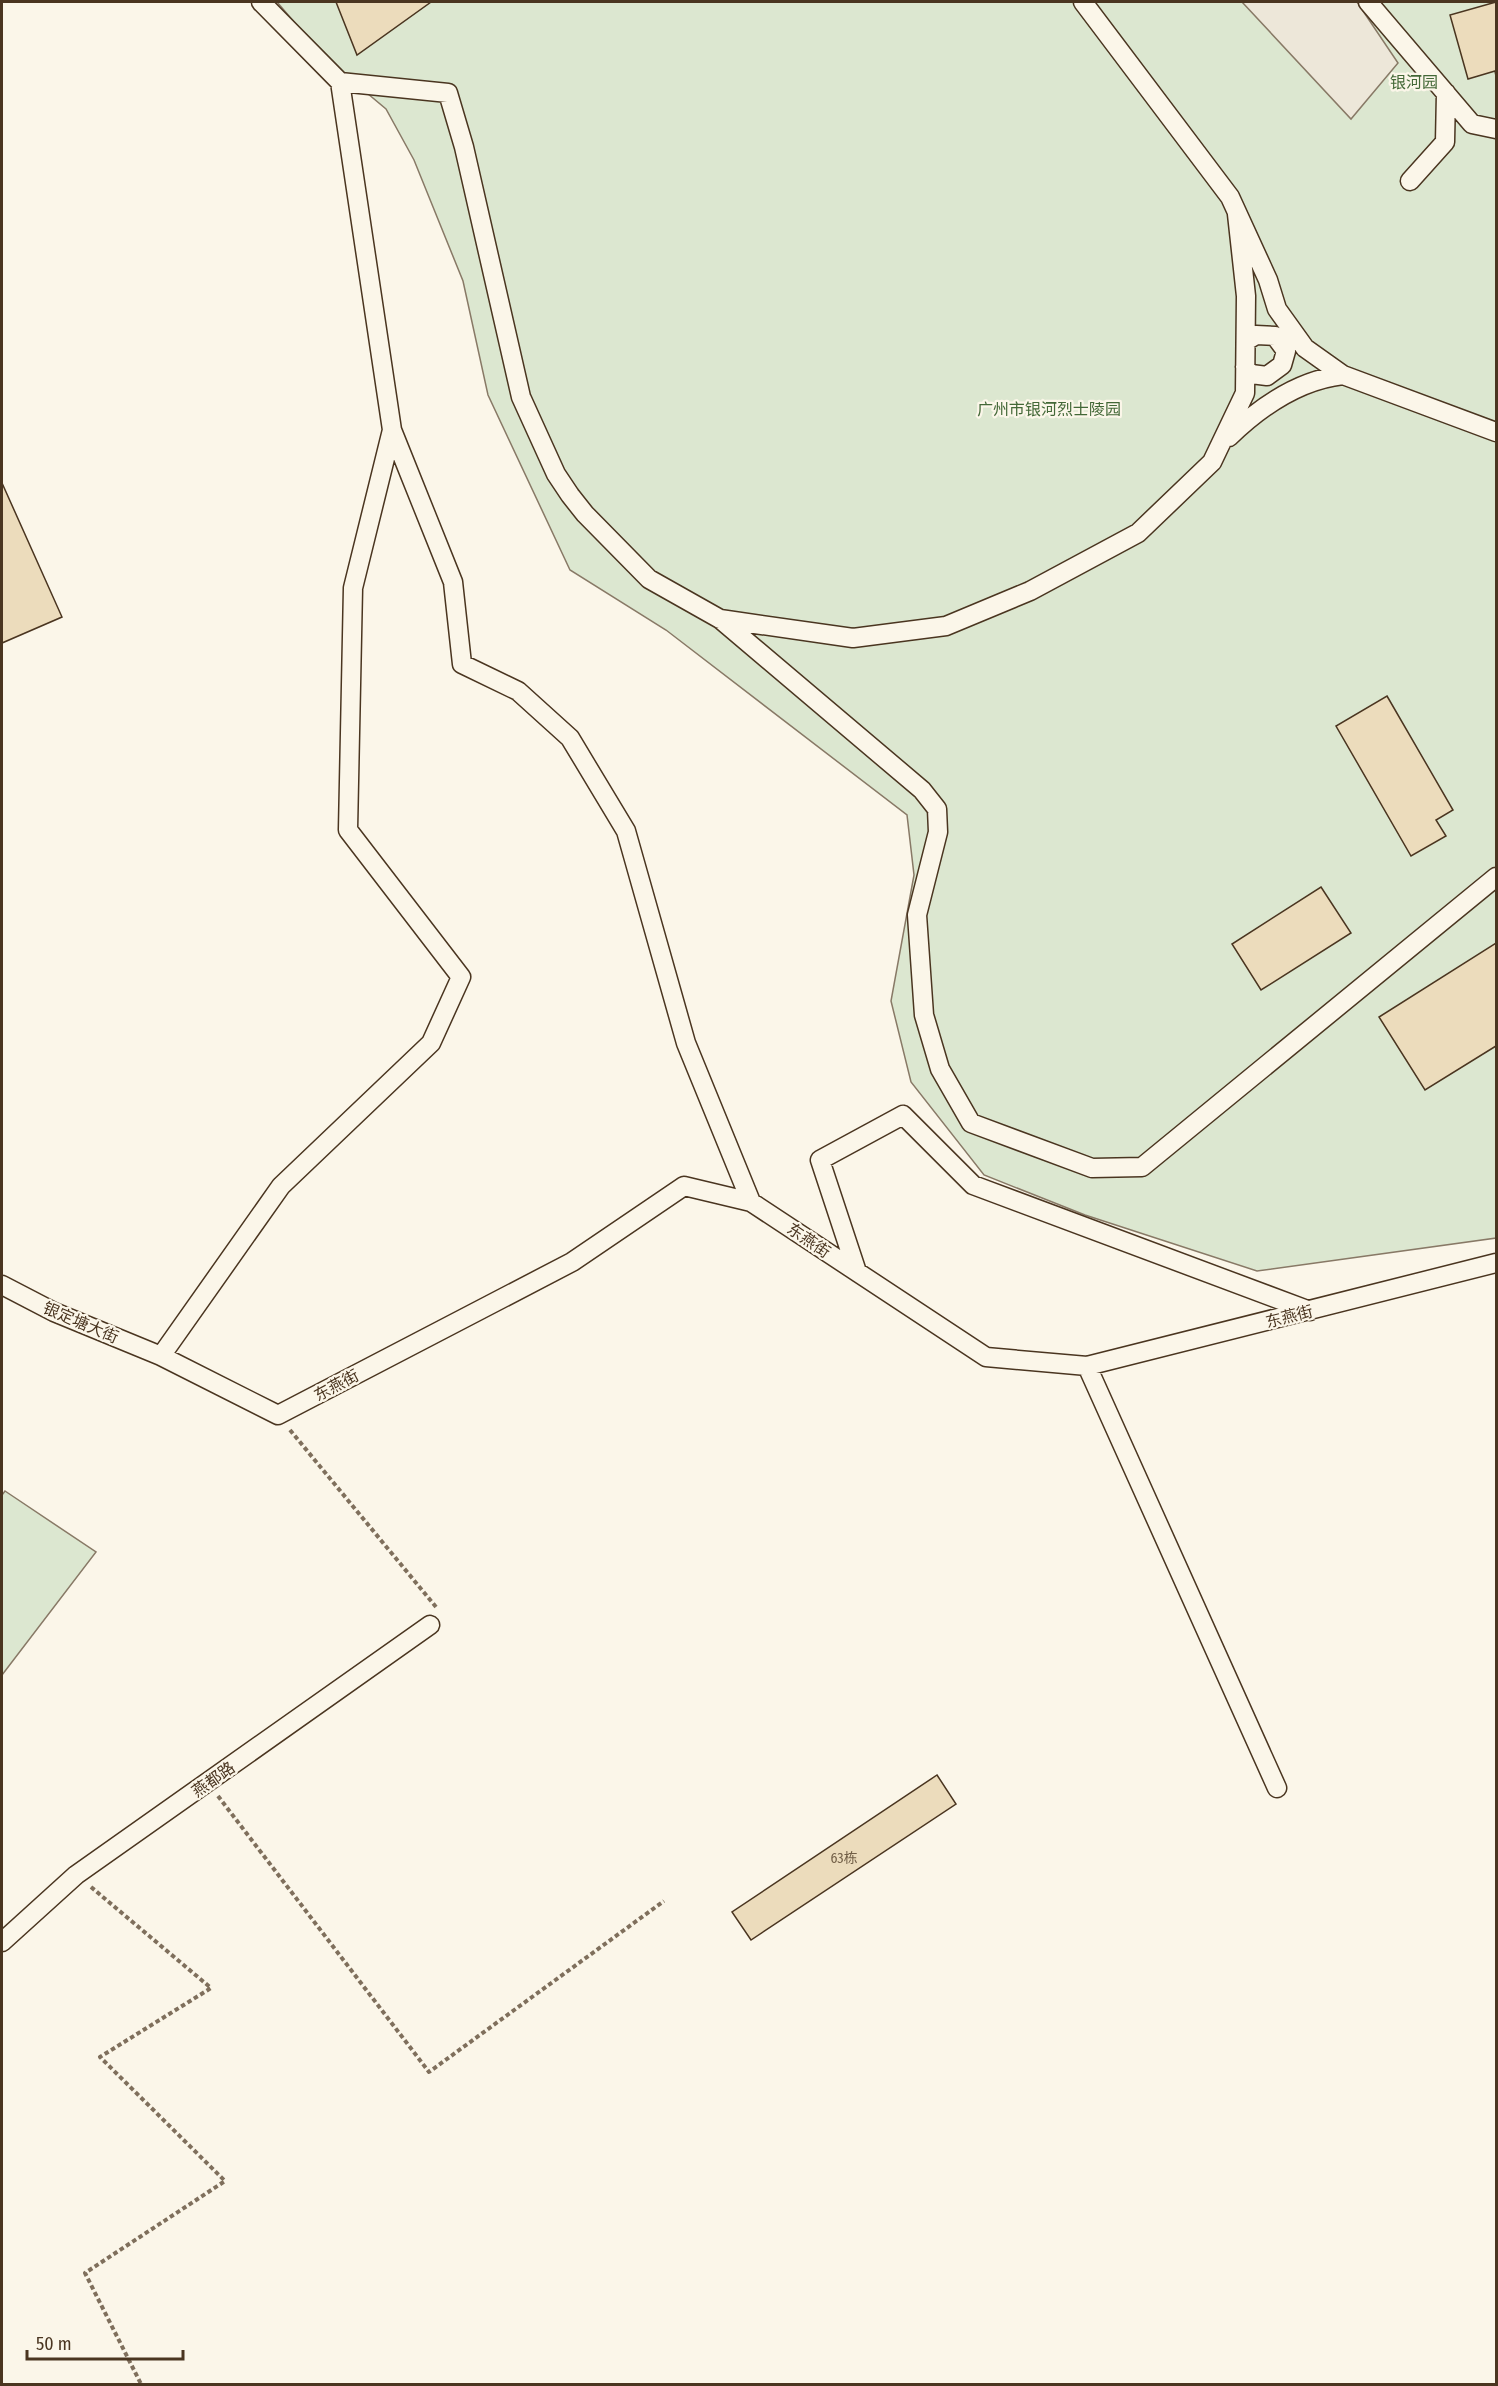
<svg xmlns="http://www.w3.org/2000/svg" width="1498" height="2386" font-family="'Fira Sans Condensed','Noto Sans SC',sans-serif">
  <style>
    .green { fill: #dce7d0; stroke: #887966; stroke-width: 1.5 }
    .parking { fill: #ede7d9; stroke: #887966; stroke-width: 1.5 }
    .building { fill: #ecdcbc; stroke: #4a3520; stroke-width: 1.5 }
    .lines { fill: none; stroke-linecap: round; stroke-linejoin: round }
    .street-casing { stroke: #4a3520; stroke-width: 21 }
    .path { stroke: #7f6f5c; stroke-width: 4; stroke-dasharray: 4.5 3; stroke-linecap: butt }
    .street { stroke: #fbf6e9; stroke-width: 18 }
    .labels { text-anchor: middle; stroke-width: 4.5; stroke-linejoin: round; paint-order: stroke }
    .number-label { font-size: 14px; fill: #725f47 }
    .park-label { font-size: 16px; fill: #436837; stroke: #fbf6e9 }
    .street-label { font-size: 16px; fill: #4a3520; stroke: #fbf6e9 }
  </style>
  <rect width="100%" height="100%" fill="#fbf6e9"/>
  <path class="green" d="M277,2H1496V1238L1257,1271L1085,1215L984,1175L911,1082L891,1001L914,875L907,815L666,630L570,570L488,395L463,281L414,160L386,109L324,57Z
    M5,1491L96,1552L2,1675V1495Z"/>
  <path class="parking" d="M1242,2H1357L1398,63L1351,119Z"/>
  <path class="building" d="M336,2H431L357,55Z
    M1496,2V76L1495,71L1468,79L1450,15Z
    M2,483L62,617L2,643Z
    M1387,696L1453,810L1436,820L1446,836L1411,856L1336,726Z
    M1321,887L1351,933L1261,990L1232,944Z
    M1496,943V1046L1425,1090L1379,1017Z
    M937,1775L956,1804L751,1940L732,1912Z"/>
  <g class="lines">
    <g class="street-casing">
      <path id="street" d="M1083,2L1230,197L1268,280L1277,309L1305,348L1343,375L1496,432
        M1368,2L1472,124L1496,129
        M340,82L448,93L464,147L521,397L556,474L570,495L585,514L649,579L720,619L922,790L937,809L938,832L917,915L924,1015L940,1069L971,1123L1092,1168L1142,1167L1496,877
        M1410,181L1445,142L1446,93
        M1245,367L1251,374L1267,376L1282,365L1286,351L1275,336L1256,335L1246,341
        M392,430L453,582L462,664L518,691L570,738L626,831L686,1043L751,1202
        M1229,437C1260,407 1299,380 1343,375
        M720,619L853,638L946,626L1030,591L1138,533L1212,462L1245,393L1246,296L1237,214
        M857,1272L820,1160L903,1115L973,1185L1310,1311
        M2,1285L54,1312L161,1356L278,1415L572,1262L684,1186L751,1202L986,1357L1087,1366L1496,1263
        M161,1356L281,1186L431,1043L461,977L348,830L353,588L392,430L340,82L261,2
        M1087,1366L1277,1788
        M2,1942L76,1875L430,1625"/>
    </g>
    <path class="path" d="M290,1430L436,1607
      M218,1796L429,2072L664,1901
      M91,1887L211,1988L100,2057L225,2181L85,2273L141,2384"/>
    <use href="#street" class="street"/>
  </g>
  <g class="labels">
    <g class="number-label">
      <text x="844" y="1863">63栋</text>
    </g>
    <g class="park-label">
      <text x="1414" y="88">银河园</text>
      <text x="1049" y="415">广州市银河烈士陵园</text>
    </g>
    <g class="street-label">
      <text transform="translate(809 1240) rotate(34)" y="6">东燕街</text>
      <text transform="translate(1289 1316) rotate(-14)" y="6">东燕街</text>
      <text transform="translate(81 1322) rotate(23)" y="6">银定塘大街</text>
      <text transform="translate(336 1385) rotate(-28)" y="6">东燕街</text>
      <text transform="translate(213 1779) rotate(-35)" y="6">燕都路</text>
    </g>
  </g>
  <rect width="1498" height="2386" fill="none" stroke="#4a3520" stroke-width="6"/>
  <path d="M27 2350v9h156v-9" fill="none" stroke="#4a3520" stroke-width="3"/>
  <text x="36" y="2350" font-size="18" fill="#4a3520" stroke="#fbf6e9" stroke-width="4.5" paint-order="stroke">50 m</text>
</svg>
